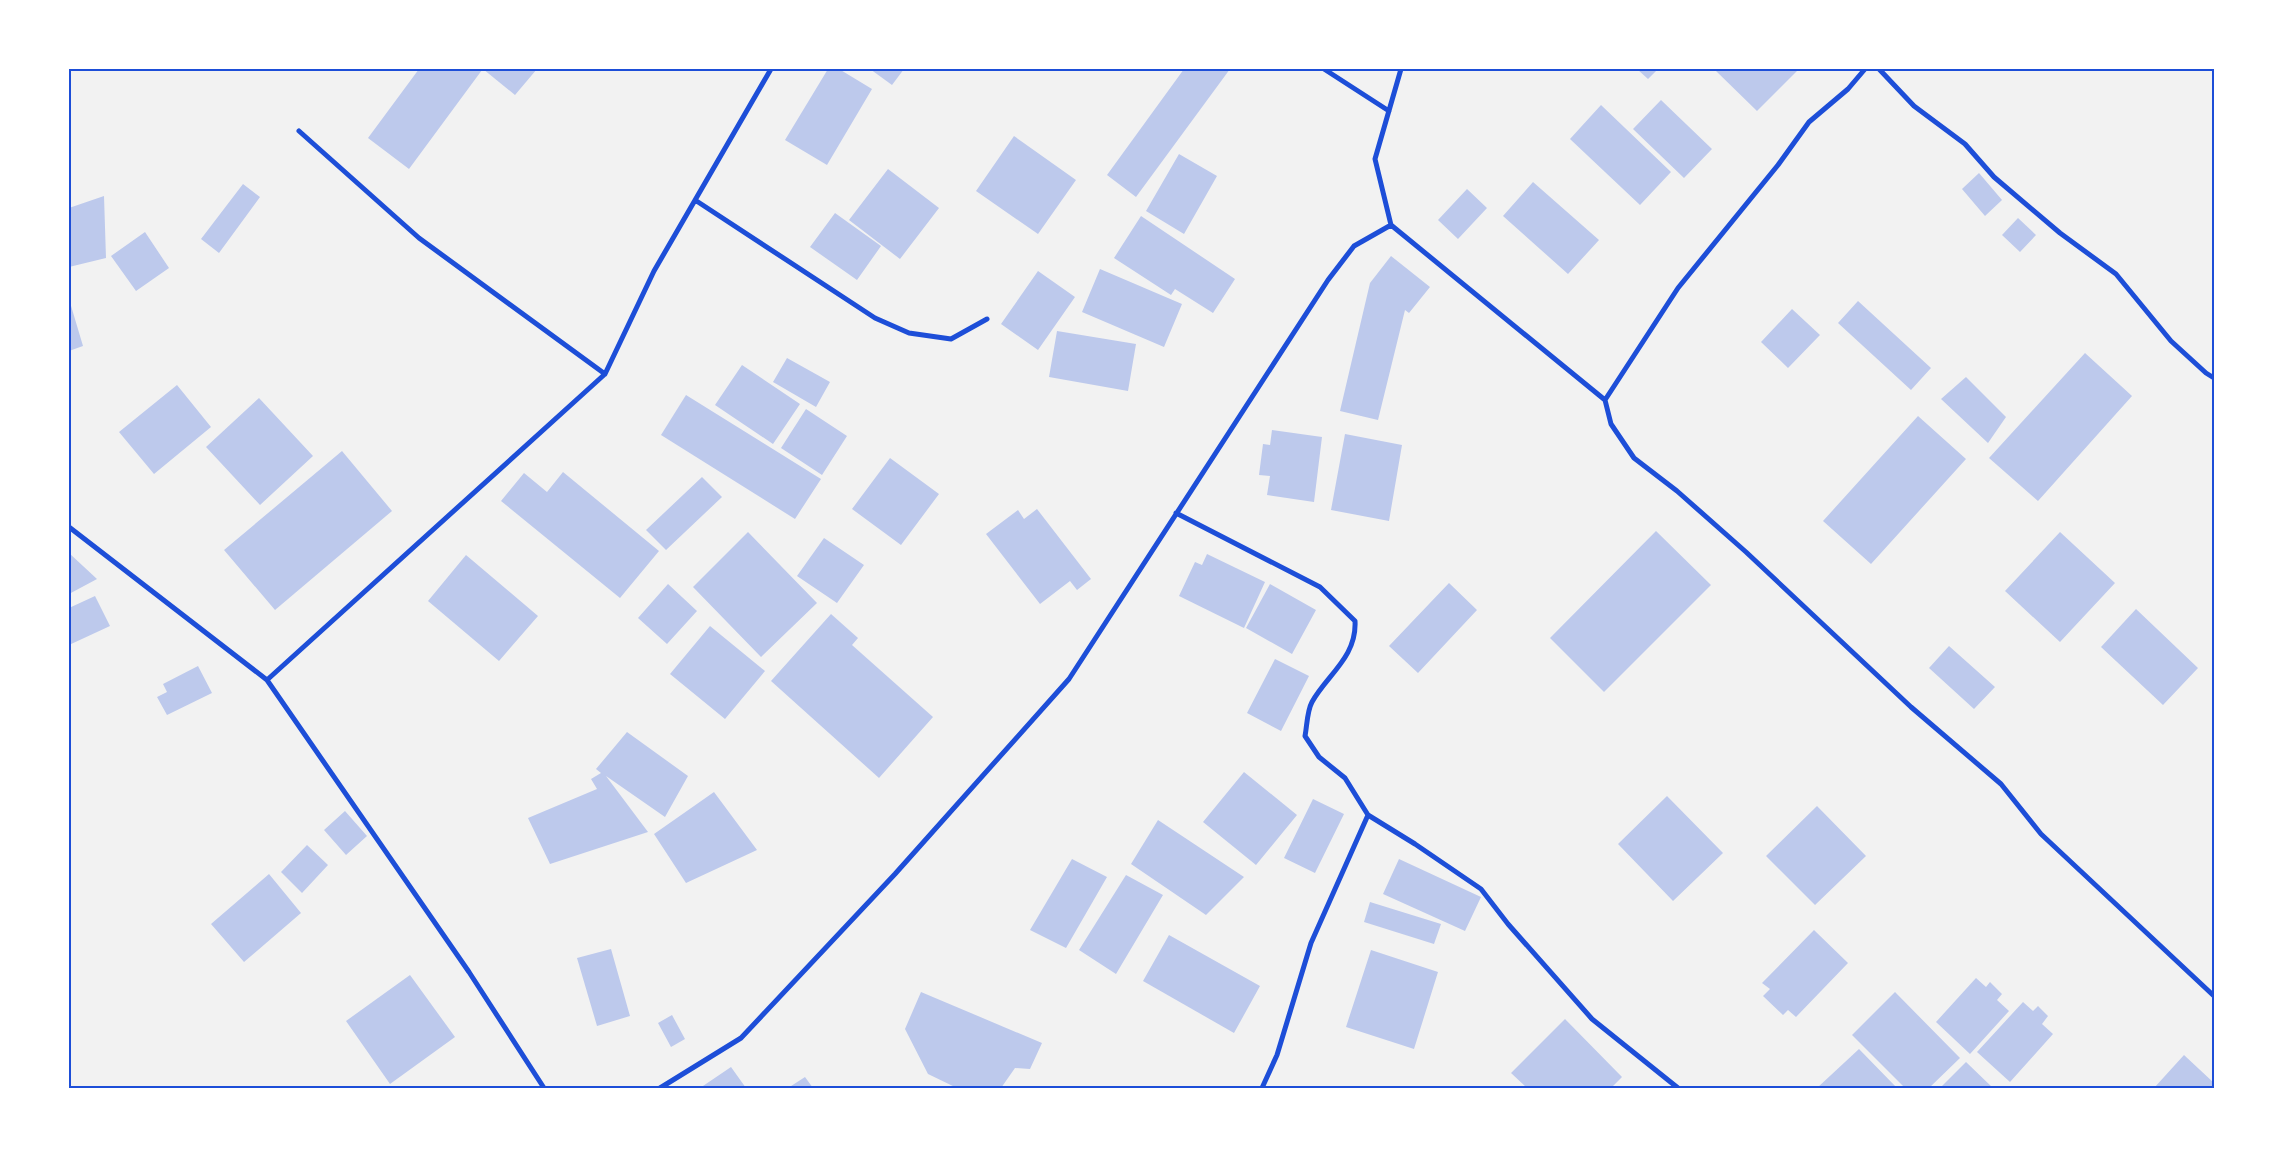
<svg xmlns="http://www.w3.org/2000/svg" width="2283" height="1157" font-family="'Noto Sans',sans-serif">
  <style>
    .building { fill: #bdc9ec }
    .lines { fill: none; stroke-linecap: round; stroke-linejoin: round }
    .minor { stroke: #1d4ed8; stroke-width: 5 }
    .neatline { fill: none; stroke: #1d4ed8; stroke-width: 2 }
  </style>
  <rect width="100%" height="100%" fill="#f2f2f2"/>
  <path class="building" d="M419,69L482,70L409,169L368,138Z
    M483,69H537L515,95Z
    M828,69H839L872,89L827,165L785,140Z
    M870,69H904L892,85Z
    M1184,69H1230L1136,197L1107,175Z
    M1637,69H1658L1648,79Z
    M1718,69H1799L1757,111L1716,71Z
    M1661,100L1712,149L1684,178L1633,129Z
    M1601,105L1671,172L1640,205L1570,139Z
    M1014,136L1076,180L1038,234L976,191Z
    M1179,154L1217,176L1184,234L1146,211Z
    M888,169L939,208L900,259L849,220Z
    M1979,173L2002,200L1985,216L1962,189Z
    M1533,182L1599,240L1568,274L1503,216Z
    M243,184L260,197L219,253L201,239Z
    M1467,189L1487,208L1458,239L1438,220Z
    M104,196L106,258L69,267V208Z
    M835,213L881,246L857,280L810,247Z
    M1141,216L1235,279L1213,313L1175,289L1171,295L1114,258Z
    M2018,218L2036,235L2020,252L2002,235Z
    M145,232L169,268L136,291L111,256Z
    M1391,256L1430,287L1409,313L1405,310L1378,420L1340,411L1370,283Z
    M1100,269L1182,304L1164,347L1082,312Z
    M1038,271L1075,297L1038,350L1001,324Z
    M69,299L83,346L69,351Z
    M1858,301L1931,368L1911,390L1838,323Z
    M1792,309L1820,335L1788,368L1761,342Z
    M1057,331L1136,344L1128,391L1049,377Z
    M2085,353L2132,396L2038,501L1989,458Z
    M787,358L830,382L816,407L773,382Z
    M742,365L800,404L773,444L715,405Z
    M1966,377L2006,417L1988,443L1941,399Z
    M177,385L211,427L154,474L119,432Z
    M686,395L821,479L795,519L661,435Z
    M259,398L313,456L260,505L206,447Z
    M806,409L847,436L822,475L781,448Z
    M1918,416L1966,459L1871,564L1823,521Z
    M1272,430L1322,437L1314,502L1267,495L1270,476L1259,475L1263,444L1270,445Z
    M1345,434L1402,445L1389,521L1331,510Z
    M342,451L392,511L275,610L224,550Z
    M890,458L939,494L901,545L852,509Z
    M563,472L659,551L620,598L501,501L524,473L547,492Z
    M702,477L722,497L666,550L646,530Z
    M1037,509L1091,579L1077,590L1070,581L1040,604L986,534L1018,510L1024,519Z
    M1656,531L1711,585L1604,692L1550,638Z
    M748,532L817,603L761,657L693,587Z
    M2060,532L2115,583L2060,642L2005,591Z
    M824,538L864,565L837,603L797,576Z
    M69,553L97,579L69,594Z
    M1207,554L1265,582L1244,628L1179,596L1195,562L1202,565Z
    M466,555L538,616L499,661L428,601Z
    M1449,583L1477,610L1418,673L1389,646Z
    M668,584L697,611L667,644L638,618Z
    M1270,584L1316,610L1292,654L1246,628Z
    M95,596L110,626L69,645V608Z
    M2136,609L2198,668L2163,705L2101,647Z
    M831,614L858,638L852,645L933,717L879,778L771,681Z
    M710,626L765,671L725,719L670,674Z
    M1949,646L1995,687L1974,709L1929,668Z
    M1275,659L1309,676L1281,731L1247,713Z
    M198,666L212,693L167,715L157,697L167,692L163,684Z
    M627,732L688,776L665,817L606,776L648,832L550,864L528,818L597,789L591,779L601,773L596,769Z
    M1244,772L1297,815L1256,865L1203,822Z
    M714,792L757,850L686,883L654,834Z
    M1667,796L1723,853L1673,901L1618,844Z
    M1313,799L1344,814L1315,873L1284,858Z
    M1817,806L1866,856L1815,905L1766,856Z
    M345,811L367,836L346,855L324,830Z
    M1158,820L1244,877L1206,915L1131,864Z
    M307,845L328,865L302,893L281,872Z
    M1072,859L1107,877L1066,948L1030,930Z
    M1399,859L1481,897L1465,931L1383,894Z
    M269,874L301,913L244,962L211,924Z
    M1126,875L1163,895L1116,974L1079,950Z
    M1370,902L1441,924L1434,944L1364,922Z
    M1814,930L1848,963L1796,1017L1788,1010L1783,1015L1763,996L1770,989L1762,983Z
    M1169,935L1260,986L1234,1033L1143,981Z
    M611,949L630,1016L597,1026L577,958Z
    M1371,950L1438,972L1414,1049L1346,1027Z
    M410,975L455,1037L390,1084L346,1021Z
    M1976,978L1986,987L1990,982L2002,994L1997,1000L2009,1011L1970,1054L1936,1022Z
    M921,992L1042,1043L1030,1069L1015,1068L1001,1088H957L928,1074L905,1029Z
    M1895,992L1960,1058L1929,1088H1905L1852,1035Z
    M2023,1002L2033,1011L2038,1006L2048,1016L2042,1024L2053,1034L2010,1082L1977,1052Z
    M672,1015L685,1039L671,1047L658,1023Z
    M1565,1019L1622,1077L1611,1088H1527L1511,1073Z
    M1859,1049L1897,1088H1817Z
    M2184,1055L2214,1083V1086L2212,1088H2154Z
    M1966,1062L1993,1088H1940Z
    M731,1067L746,1088H700Z
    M805,1077L813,1088H788Z"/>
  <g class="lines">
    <path class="minor" d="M1324,69L1389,111
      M1865,69L1848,89L1809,122L1778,165L1678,288L1605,400L1611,424L1634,458L1677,491L1746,552L1911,707L2001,784L2041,834L2214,996
      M1879,69L1914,106L1965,144L1994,177L2060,233L2116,274L2171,341L2206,373L2214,378
      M299,131L419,238L605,374
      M695,200L875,318L909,333L951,339L987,319
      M1391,225L1605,400
      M1176,513L1320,587L1355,621C1357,657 1327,675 1312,702C1307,711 1307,726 1305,736L1319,757L1345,778L1368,815L1415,844L1481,889L1508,924L1592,1019L1678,1088
      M69,527L267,680L469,972L544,1088
      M267,680L605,374L654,271L771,69
      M660,1088L741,1038L895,874L1069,679L1328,280L1354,246L1391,225L1375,159L1401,69
      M1262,1088L1277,1055L1311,943L1368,815"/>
  </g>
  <rect width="2283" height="1157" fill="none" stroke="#ffffff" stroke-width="140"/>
  <rect x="70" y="70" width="2143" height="1017" class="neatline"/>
</svg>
